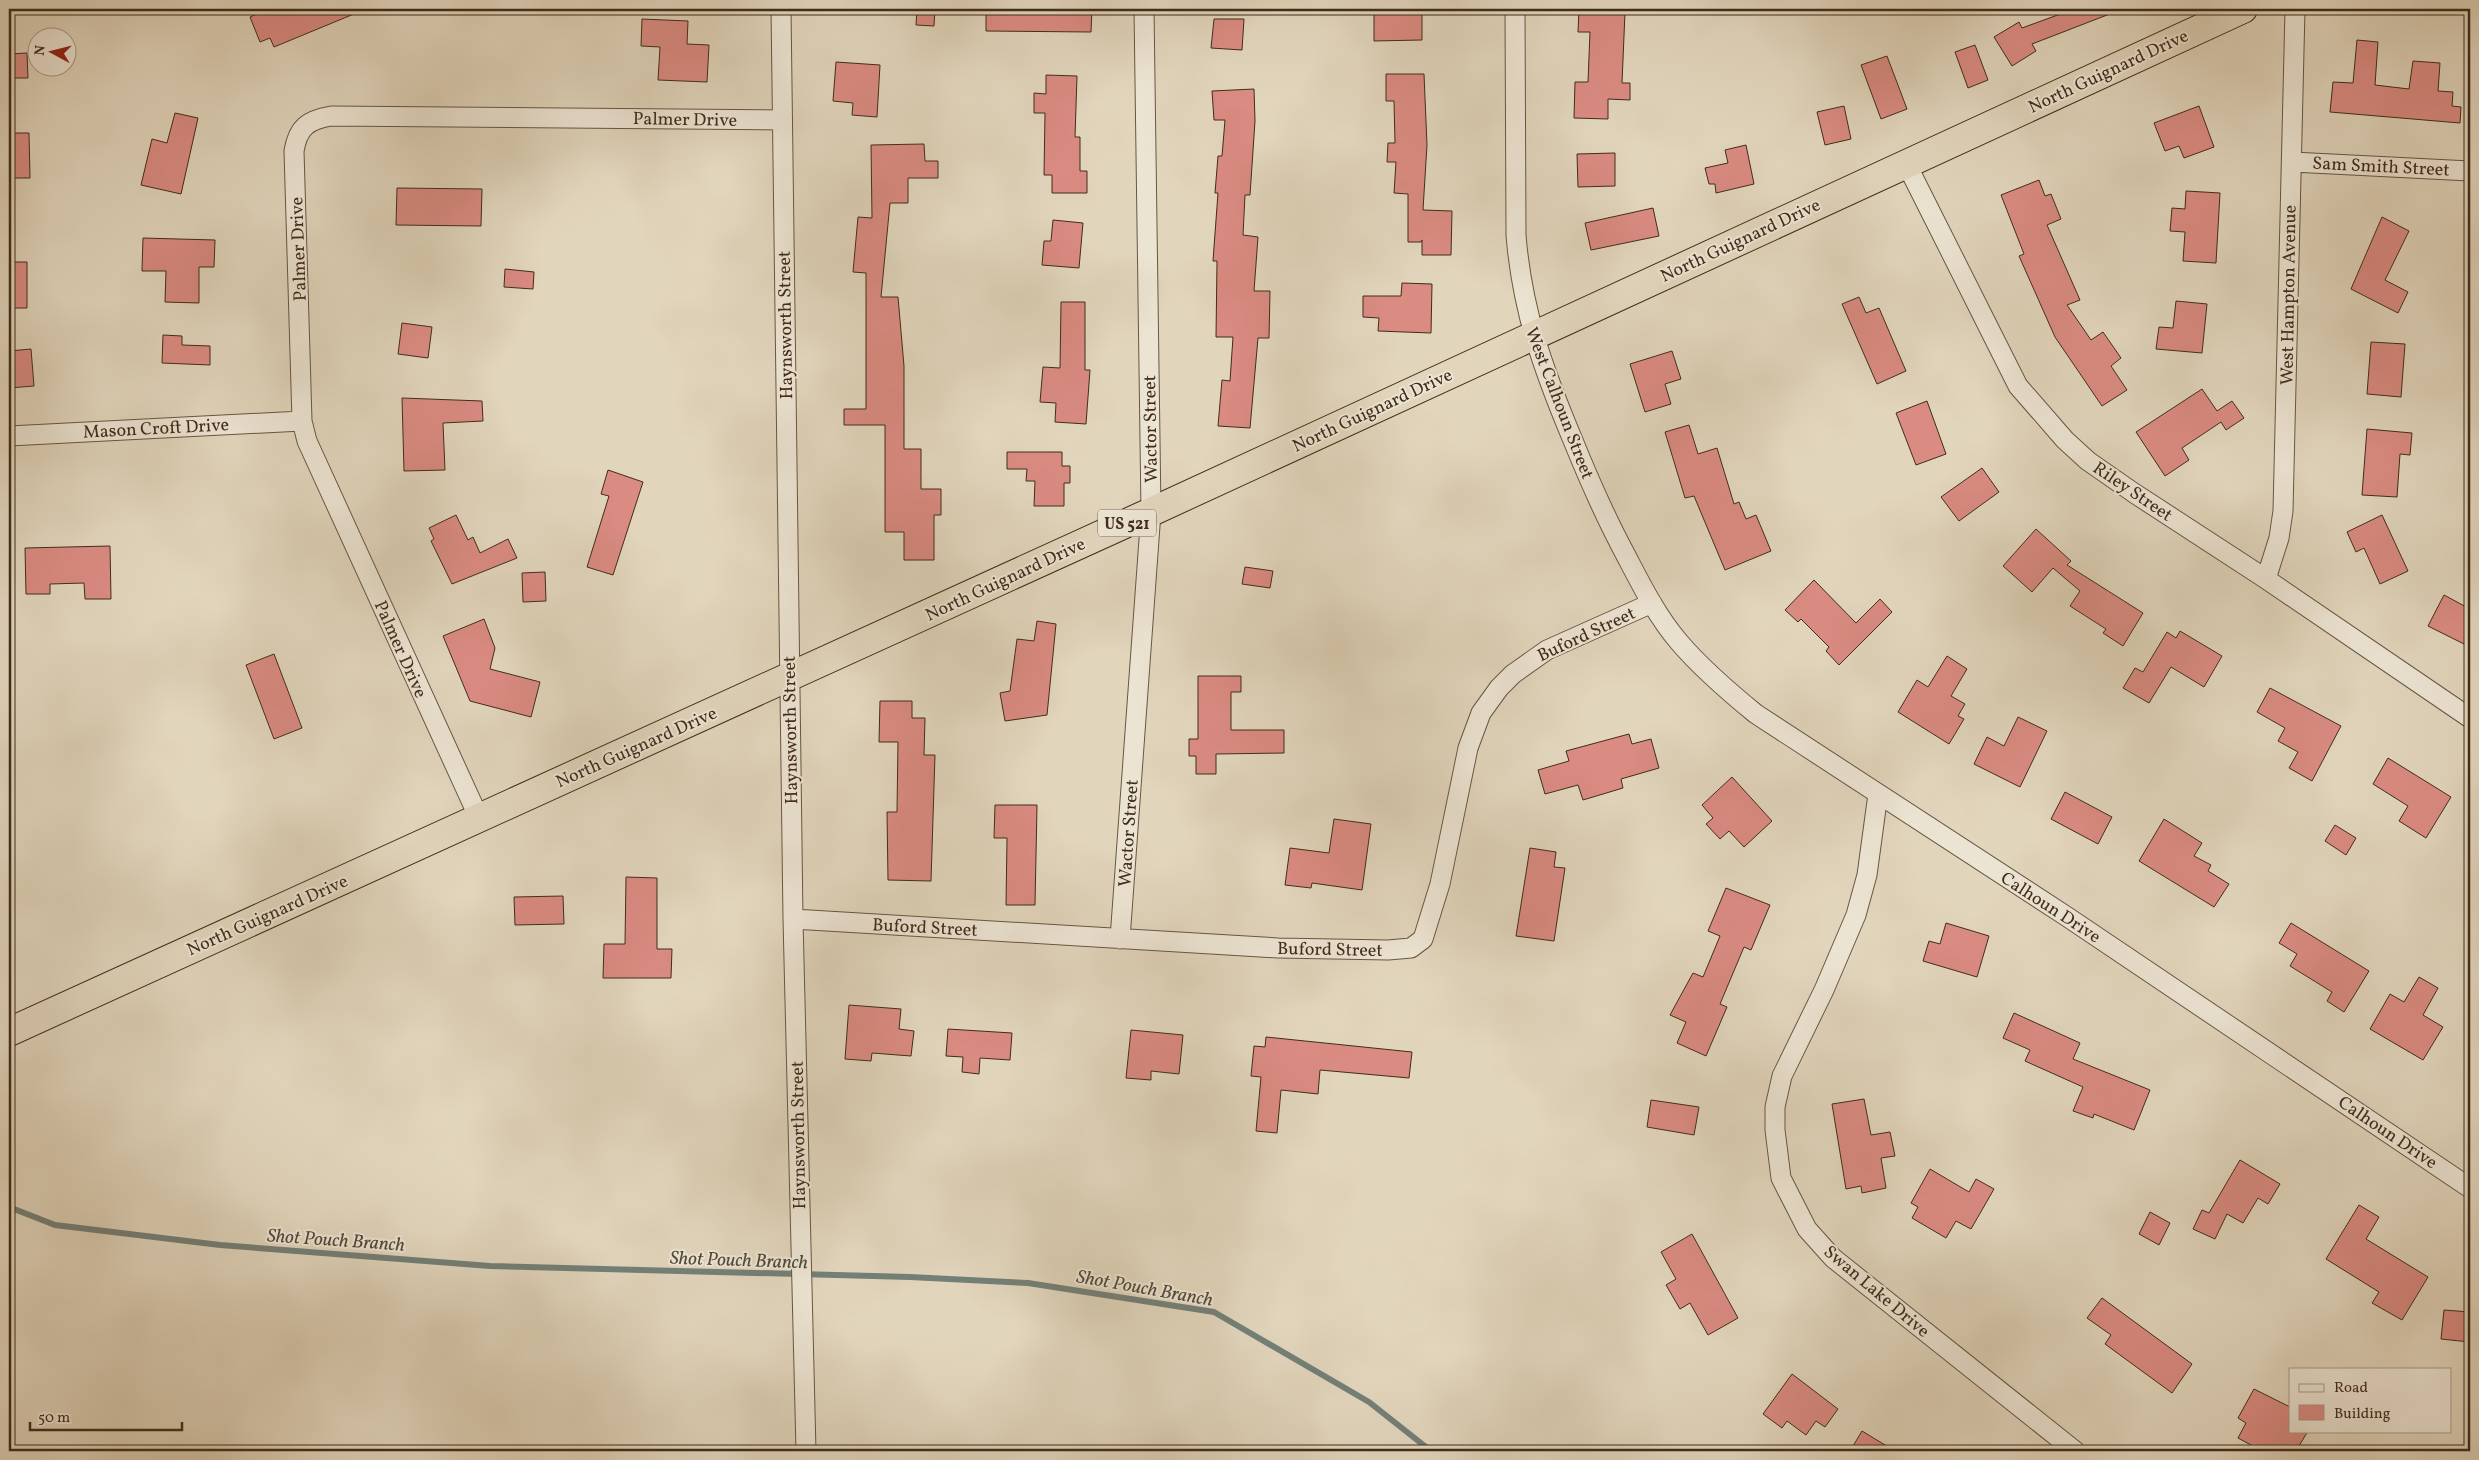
<svg xmlns="http://www.w3.org/2000/svg" width="2479" height="1460" font-family="Vollkorn,serif">
  <style>
    .lines { fill: none; stroke-linecap: round; stroke-linejoin: round }
    .stream { stroke: #738078; stroke-width: 6 }
    .building { fill: #da8b82; stroke: #402c1a }
    .street-casing { stroke: #685642; stroke-width: 21 }
    .highway-casing { stroke: #402c1a; stroke-width: 30 }
    .street { stroke: #ece4d3; stroke-width: 19 }
    .highway { stroke: #e1d5bc; stroke-width: 28 }
    .labels { text-anchor: middle; stroke-width: 4; stroke-linejoin: round; paint-order: stroke }
    .shield { fill: #ece4d3; stroke: #746352; stroke-width: 1 }
    .shield-label { font-size: 16px; font-weight: bold; fill: #402c1a }
    .street-label { font-size: 18px; fill: #402c1a; stroke: #ece4d3 }
    .water-label { font-size: 19px; font-style: italic; fill: #514839; stroke: #ece4d3 }
  </style>
  <rect width="100%" height="100%" fill="#e1d5bc"/>
  <filter id="stains"><feTurbulence type="fractalNoise" baseFrequency=".004" numOctaves="4"/><feColorMatrix values="0 0 0 0 .2 0 0 0 0 .09 0 0 0 0 .02 0 0 0 .5 -.17"/></filter>
  <radialGradient id="worn" r=".72"><stop offset=".6" stop-color="#630" stop-opacity="0"/><stop offset="1" stop-color="#630" stop-opacity=".3"/></radialGradient>
  <g class="lines">
    <path class="stream" d="M9,1207L55,1225L220,1245L490,1266L910,1277L1028,1283L1214,1312L1369,1402L1431,1451"/>
  </g>
  <path class="building" d="M268,9H366L274,47L270,38L260,42L250,17Z
    M917,9H935L934,26L916,25Z
    M986,9H1092L1091,32L986,31Z
    M1374,9H1422V40L1374,41Z
    M2074,9L2120,10L2032,44L2036,51L2012,66L1994,37L2019,22L2022,28Z
    M1579,10L1625,12L1622,83H1630V100L1608,99V119L1574,118L1575,82H1588L1590,32H1578Z
    M642,19L688,21L687,44L709,45L707,82L658,80L660,47L641,46Z
    M1214,19H1244L1242,50L1211,48Z
    M2357,40L2378,42L2375,85L2409,89L2413,61L2440,63L2438,91L2453,92L2452,106L2461,107L2460,123L2330,112L2333,82L2353,83Z
    M1975,45L1988,80L1968,88L1955,52Z
    M27,53L28,78H9V54Z
    M1887,56L1907,109L1881,119L1861,65Z
    M836,62L880,65L877,117L852,115L853,103L833,101Z
    M1386,74H1424L1427,145L1423,210L1452,211L1451,255H1422V240L1421,242H1408V194L1394,193L1396,162H1387L1388,143H1395L1394,101H1386Z
    M1046,75L1077,76L1075,137H1080V171H1087V193H1052V175H1044L1045,113H1034V93L1046,94Z
    M1254,89L1255,121L1250,195H1245L1243,235L1258,237L1254,291H1270L1269,338H1258L1250,428L1218,426L1222,380L1230,381L1233,337H1216L1217,261H1213L1218,193H1215L1218,156H1222L1225,120H1214L1212,91Z
    M1844,106L1851,139L1825,145L1817,112Z
    M2199,106L2214,147L2184,158L2179,146L2165,151L2154,123Z
    M175,113L198,118L181,194L141,185L152,139L167,143Z
    M9,133H29L30,178H9Z
    M924,144L925,161H938V178H908V203H890L881,297H898L904,366V449H921V489H941V515H934V560H904V532H885V425H844V409H866V273L853,272L858,217L872,218L871,145Z
    M1746,145L1754,184L1716,193L1715,184H1709L1705,168L1728,163L1725,150Z
    M1615,153V186L1578,187L1577,154Z
    M2039,180L2045,196L2051,194L2061,219L2047,225L2080,300L2067,305L2091,340L2103,332L2121,358L2111,366L2127,390L2102,406L2055,337L2019,256L2024,254L2001,195Z
    M397,188L482,189L481,226L396,225Z
    M2186,191L2220,193L2216,263L2183,261L2185,232L2170,231L2172,208L2185,209Z
    M1653,208L1659,236L1591,250L1585,223Z
    M2382,217L2409,231L2385,280L2408,292L2398,313L2351,289Z
    M1053,220L1083,223L1079,268L1042,265L1044,241H1051Z
    M143,238L215,240L214,267H199V303L165,302L166,271H142Z
    M9,262H27V308H9Z
    M505,269L534,272L533,289L504,287Z
    M1402,283L1432,284L1431,333L1378,331L1379,318L1363,317V296H1401Z
    M1859,297L1866,313L1879,308L1906,371L1877,384L1842,304Z
    M2176,301L2207,304L2202,353L2156,349L2159,327L2173,328Z
    M1061,302H1085V370H1090L1086,424L1055,422L1056,403L1040,402L1043,367L1060,368Z
    M402,323L432,327L428,358L398,354Z
    M163,335L182,336V345L210,346V365L162,363Z
    M2371,342L2405,344L2401,397L2367,394Z
    M31,349L34,386L9,388V351Z
    M1672,351L1681,379L1665,384L1671,404L1645,412L1630,364Z
    M2202,389L2217,411L2232,401L2244,418L2226,430L2221,422L2182,448L2189,460L2165,476L2136,432Z
    M402,398L482,401L483,421L443,423L445,470L404,471Z
    M1927,401L1946,454L1916,465L1896,413Z
    M1689,425L1698,454L1717,448L1734,504L1739,502L1746,519L1756,515L1771,551L1725,570L1694,496L1685,498L1665,432Z
    M2367,429L2412,433L2410,455L2400,454L2397,497L2362,495Z
    M1007,452H1062V466H1070V483H1064V506H1034L1035,481H1026L1027,469H1007Z
    M1982,468L1999,492L1959,521L1941,497Z
    M608,470L643,482L613,575L587,567L609,496L601,494Z
    M456,515L468,540L473,537L480,553L508,539L517,558L452,584L431,541L434,539L429,528Z
    M2382,515L2408,571L2380,584L2364,548L2356,552L2347,532Z
    M2036,529L2071,561L2067,565L2143,613L2123,646L2103,633L2106,629L2070,606L2080,591L2053,568L2032,592L2003,566Z
    M110,546L111,599H85L84,583L50,584V594H26L25,548Z
    M1245,567L1273,571L1270,588L1242,584Z
    M545,572L546,601L523,602L522,573Z
    M1814,580L1856,623L1880,599L1892,612L1839,665L1826,651L1829,647L1801,619L1798,622L1785,610Z
    M2444,595L2470,609V647L2428,626Z
    M484,619L495,648L490,669L540,682L531,717L470,701L443,636Z
    M1037,621L1056,624L1047,715L1005,721L1000,693L1010,691L1017,639L1034,641Z
    M2180,631L2222,656L2204,687L2171,667L2149,703L2123,688L2135,668L2143,672L2167,632L2176,638Z
    M274,654L302,728L274,739L246,665Z
    M1947,656L1967,669L1951,696L1965,704L1958,716L1964,719L1949,744L1898,712L1917,680L1928,687Z
    M1198,676H1241V692H1231V730H1284V753L1216,754V774H1196V756H1189V739H1198Z
    M2270,688L2341,726L2312,781L2289,768L2298,752L2278,741L2285,728L2257,712Z
    M880,701H912V718H925L924,755H935L931,881L888,880L887,812H897L898,742H879Z
    M2018,717L2047,731L2020,787L1974,764L1987,737L2004,746Z
    M1629,734L1632,744L1651,739L1659,768L1621,779L1623,788L1583,800L1578,785L1545,794L1538,770L1569,761L1566,751Z
    M2388,758L2451,797L2426,838L2399,821L2408,806L2373,784Z
    M1732,777L1772,821L1744,847L1729,831L1720,839L1706,824L1713,818L1702,805Z
    M2065,792L2112,817L2098,844L2051,819Z
    M995,805H1037L1035,905H1006L1007,838H994Z
    M1334,819L1371,824L1362,890L1312,883L1311,888L1285,885L1290,848L1329,853Z
    M2164,819L2202,843L2194,856L2211,865L2208,871L2229,884L2214,907L2139,861Z
    M2335,825L2356,838L2346,855L2325,841Z
    M1530,848L1556,852L1554,867L1565,868L1554,941L1516,936Z
    M626,877L657,878V949H672L671,978H603L604,944H625Z
    M1726,888L1770,905L1751,950L1744,947L1720,1004L1727,1007L1706,1056L1677,1043L1686,1022L1670,1015L1693,973L1703,977L1720,936L1708,931Z
    M563,896L564,924L515,925L514,897Z
    M1946,923L1989,936L1977,977L1923,961L1929,941L1940,944Z
    M2291,923L2369,971L2344,1012L2327,1001L2332,992L2290,966L2297,954L2279,943Z
    M2419,977L2438,988L2423,1015L2443,1027L2423,1060L2370,1029L2390,994L2404,1002Z
    M849,1005L901,1009L899,1029L914,1031L911,1056L872,1053L871,1061L845,1059Z
    M2014,1013L2080,1043L2073,1059L2150,1090L2134,1130L2094,1114L2093,1118L2073,1111L2083,1087L2025,1061L2030,1050L2003,1038Z
    M948,1029L1012,1033L1010,1060L980,1058L979,1074L962,1072L963,1057L946,1056Z
    M1131,1030L1183,1035L1179,1074L1151,1071V1080L1126,1078Z
    M1266,1037L1412,1052L1409,1078L1320,1070L1318,1094L1281,1090L1277,1133L1256,1131L1261,1077L1251,1076L1254,1046L1265,1047Z
    M1864,1099L1871,1135L1890,1132L1895,1156L1881,1158L1886,1188L1862,1193L1861,1186L1846,1189L1832,1104Z
    M1651,1100L1699,1107L1694,1135L1647,1127Z
    M2240,1160L2280,1184L2268,1204L2258,1198L2243,1223L2227,1214L2215,1239L2193,1229L2202,1210L2209,1213Z
    M1930,1169L1969,1192L1976,1179L1994,1189L1971,1229L1956,1221L1946,1238L1912,1218L1918,1207L1911,1203Z
    M2359,1205L2379,1217L2366,1239L2428,1277L2402,1320L2372,1303L2379,1292L2326,1259Z
    M2150,1212L2170,1223L2159,1245L2139,1234Z
    M1692,1234L1738,1318L1708,1335L1690,1303L1680,1309L1666,1285L1676,1279L1661,1252Z
    M2102,1298L2192,1364L2172,1393L2105,1344L2111,1335L2087,1318Z
    M2444,1310L2470,1312V1342L2441,1339Z
    M1792,1374L1838,1409L1825,1427L1816,1421L1806,1435L1787,1421L1782,1428L1763,1414Z
    M2254,1389L2290,1407V1431H2308L2296,1451H2262L2238,1438L2246,1423L2238,1418Z
    M1862,1431L1895,1451H1850Z"/>
  <g class="lines">
    <g class="street-casing">
      <path id="street" d="M781,9L793,919L806,1451
        M1515,9L1516,235C1522,310 1543,369 1572,438C1587,475 1603,512 1622,548C1639,580 1655,614 1679,642C1702,669 1729,692 1756,714L2066,916L2470,1188
        M2292,162L2470,171
        M1906,163L2018,386L2065,440L2088,461L2134,493L2266,579L2470,718
        M9,436L302,421
        M2266,579L2279,538L2283,511L2295,9
        M1878,794L1867,875L1856,915L1824,990L1782,1076L1775,1107V1130L1781,1178L1807,1229L1833,1258L2075,1451
        M479,818L307,441L302,421L294,151C298,127 308,120 331,116L782,120
        M793,919L1278,948L1388,950L1411,948L1423,939L1440,884L1468,748L1481,713L1499,688L1513,674L1547,650L1652,603
        M1120,939L1151,512L1144,9"/>
    </g>
    <g class="highway-casing">
      <path id="highway" d="M9,1032L1151,512L2243,9"/>
    </g>
    <use href="#street" class="street"/>
    <use href="#highway" class="highway"/>
  </g>
  <g class="labels">
    <rect class="shield" x="1098" y="509.5" width="58" height="27" rx="4"/>
    <g class="shield-label">
      <text x="1127" y="529">US 521</text>
    </g>
    <g class="street-label">
      <text transform="translate(2108 71) rotate(-25)" y="6">North Guignard Drive</text>
      <text transform="translate(685 119) rotate(1)" y="6">Palmer Drive</text>
      <text transform="translate(2381 166) rotate(3)" y="6">Sam Smith Street</text>
      <text transform="translate(1740 240) rotate(-25)" y="6">North Guignard Drive</text>
      <text transform="translate(298 249) rotate(-92)" y="6">Palmer Drive</text>
      <text transform="translate(2288 295) rotate(-89)" y="6">West Hampton Avenue</text>
      <text transform="translate(785 325) rotate(-91)" y="6">Haynsworth Street</text>
      <text transform="translate(1560 403) rotate(69)" y="6">West Calhoun Street</text>
      <text transform="translate(1372 410) rotate(-25)" y="6">North Guignard Drive</text>
      <text transform="translate(156 428) rotate(-3)" y="6">Mason Croft Drive</text>
      <text transform="translate(1150 429) rotate(-91)" y="6">Wactor Street</text>
      <text transform="translate(2133 491) rotate(34)" y="6">Riley Street</text>
      <text transform="translate(1005 579) rotate(-25)" y="6">North Guignard Drive</text>
      <text transform="translate(1586 634) rotate(-25)" y="6">Buford Street</text>
      <text transform="translate(401 649) rotate(66)" y="6">Palmer Drive</text>
      <text transform="translate(790 730) rotate(-91)" y="6">Haynsworth Street</text>
      <text transform="translate(636 747) rotate(-24)" y="6">North Guignard Drive</text>
      <text transform="translate(1128 833) rotate(-86)" y="6">Wactor Street</text>
      <text transform="translate(2051 907) rotate(33)" y="6">Calhoun Drive</text>
      <text transform="translate(267 915) rotate(-24)" y="6">North Guignard Drive</text>
      <text transform="translate(925 927) rotate(3)" y="6">Buford Street</text>
      <text transform="translate(1330 949) rotate(1)" y="6">Buford Street</text>
      <text transform="translate(2388 1132) rotate(34)" y="6">Calhoun Drive</text>
      <text transform="translate(798 1135) rotate(-91)" y="6">Haynsworth Street</text>
      <text transform="translate(1877 1291) rotate(40)" y="6">Swan Lake Drive</text>
    </g>
    <g class="water-label">
      <text transform="translate(336 1239) rotate(4)" y="7">Shot Pouch Branch</text>
      <text transform="translate(739 1259) rotate(2)" y="7">Shot Pouch Branch</text>
      <text transform="translate(1145 1287) rotate(10)" y="7">Shot Pouch Branch</text>
    </g>
  </g>
  <rect width="2479" height="1460" fill="none" stroke="#e1d5bc" stroke-width="30"/>
  <rect x="10" y="10" width="2459" height="1440" fill="none" stroke="#402c1a" stroke-width="2.5"/>
  <rect x="15" y="15" width="2449" height="1430" fill="none" stroke="#402c1a"/>
  <rect x="2289" y="1368" width="162" height="65" fill="#ece4d3" stroke="#a79a89"/>
  <rect x="2299" y="1384" width="25" height="8" fill="#ece4d3" stroke="#a79a89"/>
  <text x="2334" y="1392" font-size="15" fill="#402c1a">Road</text>
  <rect x="2299" y="1405" width="25" height="15" fill="#da8b82" stroke="#a79a89"/>
  <text x="2334" y="1418" font-size="15" fill="#402c1a">Building</text>
  <g transform="translate(52 52) rotate(277)"><circle r="24" fill="#ece4d3" stroke="#a79a89"/>
  <path d="M0-4L9 19L0 12L-9 19Z" fill="#8f2418"/>
  <text y="-8" font-size="14" font-weight="bold" text-anchor="middle" fill="#402c1a">N</text>
  </g>
  <path d="M30 1422v8h152v-8" fill="none" stroke="#402c1a" stroke-width="2.5"/>
  <text x="38" y="1422" font-size="15" fill="#402c1a" stroke="#ece4d3" stroke-width="4" paint-order="stroke">50 m</text>
  <rect width="100%" height="100%" filter="url(#stains)"/>
  <rect width="100%" height="100%" fill="url(#worn)"/>
</svg>
